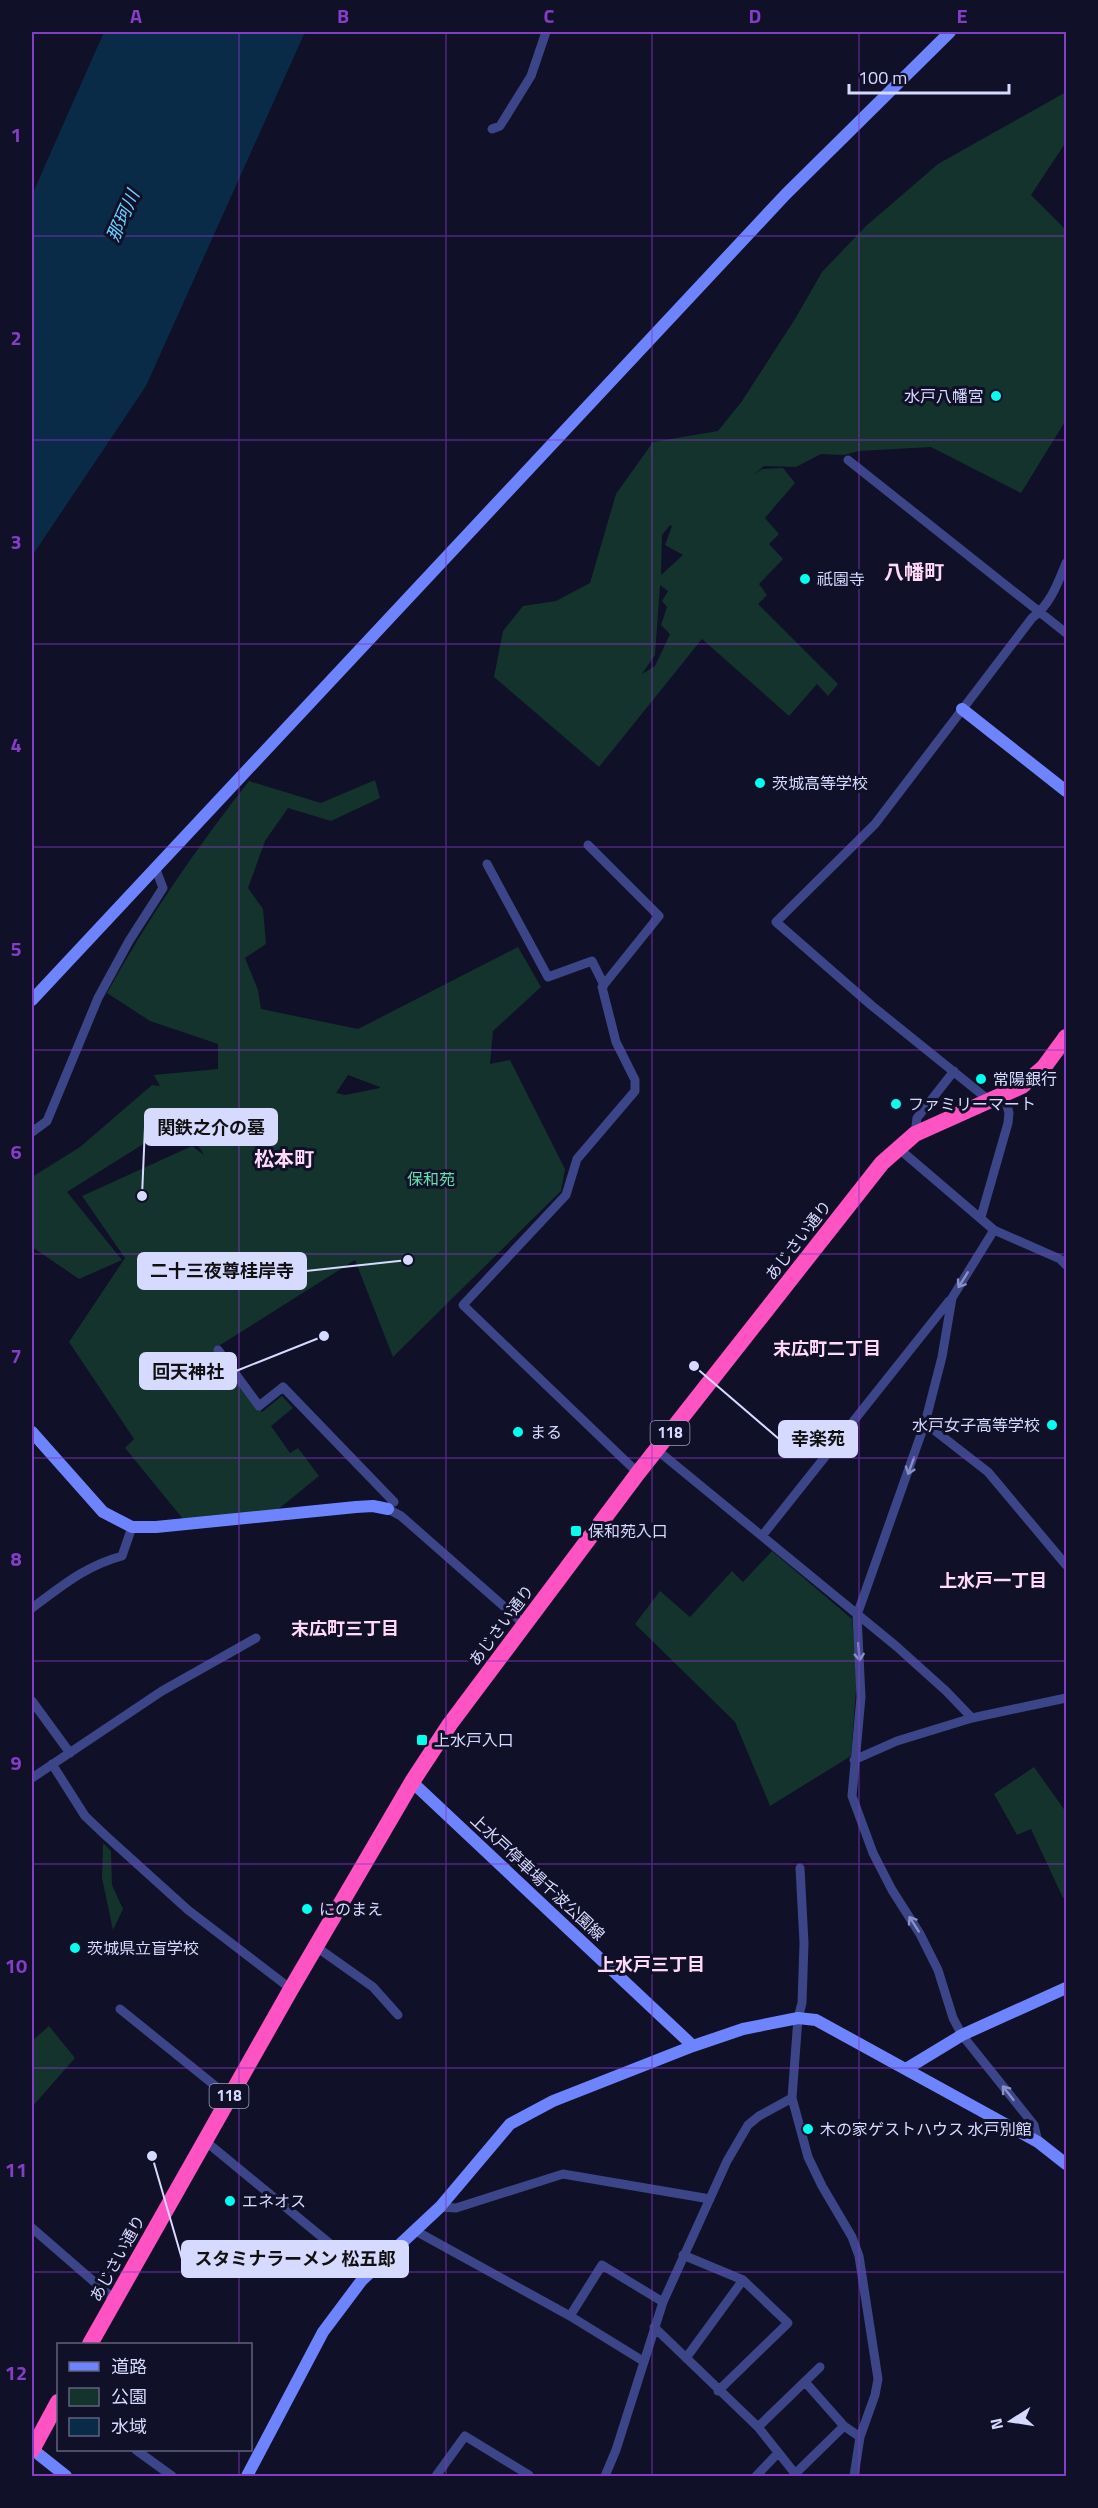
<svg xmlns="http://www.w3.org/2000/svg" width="1098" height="2508" font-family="'Titillium Web','Noto Sans JP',sans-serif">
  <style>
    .green { fill: #13332c; fill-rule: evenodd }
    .water { fill: #0a2b47 }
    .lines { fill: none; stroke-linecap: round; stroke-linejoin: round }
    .street { stroke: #3b4588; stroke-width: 9 }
    .secondary { stroke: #6e84ff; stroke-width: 12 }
    .highway { stroke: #ff52c3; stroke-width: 16 }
    .oneway { stroke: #8990c4 }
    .grid { fill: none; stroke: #843dc5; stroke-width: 1.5; stroke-opacity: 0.55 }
    .poi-dot { fill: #03ffed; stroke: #101028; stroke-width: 2 }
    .labels { text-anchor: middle; stroke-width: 6; stroke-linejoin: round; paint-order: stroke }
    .shield { fill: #101028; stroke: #9b9dbe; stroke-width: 1.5 }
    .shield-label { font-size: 15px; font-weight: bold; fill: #d7daff }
    .poi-label { font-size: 16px; fill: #d7daff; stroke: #101028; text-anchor: start }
    .park-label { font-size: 16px; fill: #61e1ab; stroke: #101028 }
    .street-label { font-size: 16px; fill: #d7daff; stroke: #101028 }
    .water-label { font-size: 18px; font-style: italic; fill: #65d2ff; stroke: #101028 }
    .neighbourhood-label { font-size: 18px; font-weight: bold; fill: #ffd9f8; stroke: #101028 }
    .quarter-label { font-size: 20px; font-weight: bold; fill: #ffd9f8; stroke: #101028 }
    .leader { fill: none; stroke: #d7daff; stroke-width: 2 }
    .callout-dot { fill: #d7daff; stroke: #101028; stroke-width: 2 }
    .callout { fill: #d7daff; stroke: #d7daff; stroke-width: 2 }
    .callout-label { font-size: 18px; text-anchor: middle; font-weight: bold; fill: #111 }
    .neatline { fill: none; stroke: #843dc5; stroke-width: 2 }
    .grid-label { font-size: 20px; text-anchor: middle; font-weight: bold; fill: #843dc5 }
  </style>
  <rect width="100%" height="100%" fill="#101028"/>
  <path class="green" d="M1066,92V142L1031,195L1066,230V420L1021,493L931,447L859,451L844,455L821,454L796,467L764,466L754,474L762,469L783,468L795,483L765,518L779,534L769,544L783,559L759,584L767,595L758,604L838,684L828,696L817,684L789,716L702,639L599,767L494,677L503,631L523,606L556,601L590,583L616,494L653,442L718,431L742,401L795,319L822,272L866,226L938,164ZM670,525L672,526L665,545L683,555L661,575L662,535ZM660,585L668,591L662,601L667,607L661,625L670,634L655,666L642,674L655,655Z
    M375,780L380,798L331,821L288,808L265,841L248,888L263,909L266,944L245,958L258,990L261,1009L358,1029L518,947L541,987L493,1031L490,1064L510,1060L565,1169L561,1191L393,1357L355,1260L214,1349L262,1412L282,1396L293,1408L271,1426L290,1453L298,1448L319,1476L276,1511L183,1519L125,1448L134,1439L69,1342L125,1258L82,1196L192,1146L204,1155L194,1139L164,1131L67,1192L122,1260L79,1279L32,1247V1177L80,1147L152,1085L160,1086L154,1075L218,1069V1044L150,1021L107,993C148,918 197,847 249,781L321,803ZM348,1075L380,1087V1088L345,1095L336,1093Z
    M772,1551L852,1619L857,1677L851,1756L770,1806L735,1722L635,1624L660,1591L690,1617L732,1571L743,1582Z
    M1034,1767L1066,1812V1896L1063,1898L1031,1829L1017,1835L994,1794Z
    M103,1843L111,1851L112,1885L123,1909L113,1930L102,1878Z
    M49,2026L75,2058L32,2107V2041Z"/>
  <path class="water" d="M104,32H305L146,386L32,556V195Z"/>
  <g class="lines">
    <path class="street" d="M492,129L500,126L531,76L546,32
      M848,460L1066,633
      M588,845L659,916L602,987L616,1042L635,1080V1091L577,1159L566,1195L463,1305L638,1473
      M487,864L548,977L592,961L604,985
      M990,1101L871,1005L776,922L875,824L1032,618C1050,605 1058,583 1066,563
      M32,1132L47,1121L98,998L129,941L163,888L155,867
      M915,1134L917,1118L954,1071
      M898,1148L994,1230L1060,1259L1066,1265
      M981,1217L1008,1123L1009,1113L1004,1095
      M994,1230L952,1298L942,1357L925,1423L857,1615L861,1697L852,1796L873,1853L892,1890L920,1934L938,1970L953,2018L962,2035L1034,2125L1038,2142
      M218,1350L259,1406L283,1387L394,1502
      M925,1423L988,1472L1066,1565
      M657,1450L896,1646L946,1691L972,1718
      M388,1509L401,1516L524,1624
      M762,1536L949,1301
      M32,1608C62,1586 85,1566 122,1556L132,1527
      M32,1701L70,1753
      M854,1760L897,1741L972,1718L1066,1698
      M52,1764L85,1816L105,1835L188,1910L291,1989
      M32,1778L162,1691L256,1638
      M800,1868L804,1943L802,2003L798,2018L792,2098L808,2157L822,2186L852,2237L859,2256L878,2379L875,2395L860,2437L854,2476
      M315,1946L373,1987L398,2015
      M120,2009L229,2097
      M204,2140L368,2275
      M440,2207L456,2208L563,2174L710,2199
      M32,2228L115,2300
      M414,2230L570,2316L602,2265L663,2302
      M683,2255L743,2280L788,2323L718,2391
      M570,2316L643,2361
      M654,2327L758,2427L797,2476
      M686,2358L743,2280
      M806,2383L844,2426L860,2437
      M758,2427L820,2367
      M136,2450L172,2476
      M795,2474L844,2426
      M436,2476L465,2436L529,2475L528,2476
      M605,2476L616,2450L663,2302L727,2161L748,2125L759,2116L792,2098
      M756,2476L778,2453"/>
    <path class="secondary" d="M962,709L1066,791
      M32,1000L786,194L950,32
      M32,1432L103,1512L132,1527H156L356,1507L373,1506L388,1509
      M412,1782L693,2046
      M906,2069L962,2035L1066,1988
      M32,2449L66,2476
      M247,2476L323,2332L362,2280L440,2207L510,2124L553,2101L693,2046L743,2029L798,2018L816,2020L1038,2142L1066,2164"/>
    <path class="highway" d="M90,2344L291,1989L412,1782L450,1724L638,1473L882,1163L915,1134L1022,1086L1044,1067L1066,1037
      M32,2450L58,2402"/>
  </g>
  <defs><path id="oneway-shaft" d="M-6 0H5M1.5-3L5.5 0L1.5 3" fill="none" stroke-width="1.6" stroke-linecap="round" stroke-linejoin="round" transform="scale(1.5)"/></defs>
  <g class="oneway">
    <use href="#oneway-shaft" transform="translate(963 1280) rotate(122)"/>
    <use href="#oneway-shaft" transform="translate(911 1466) rotate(110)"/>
    <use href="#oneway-shaft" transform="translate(859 1652) rotate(85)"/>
    <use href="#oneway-shaft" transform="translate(914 1924) rotate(-123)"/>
    <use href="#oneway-shaft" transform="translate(1008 2093) rotate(-128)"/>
  </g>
  <path class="grid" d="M239,32V2344M446,32V2476M652,32V2476M859,32V2476M32,236H1066M32,440H1066M32,644H1066M32,847H1066M32,1050H1066M32,1254H1066M32,1458H1066M32,1661H1066M32,1864H1066M32,2068H1066M32,2272H1066M239,2450V2476"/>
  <g class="poi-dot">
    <circle cx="996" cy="396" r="6"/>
    <circle cx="805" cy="579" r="6"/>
    <circle cx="760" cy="783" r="6"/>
    <circle cx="981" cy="1079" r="6"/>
    <circle cx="896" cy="1104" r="6"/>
    <circle cx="1052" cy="1425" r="6"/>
    <circle cx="518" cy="1432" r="6"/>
    <rect x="570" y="1525" width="12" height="12" rx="3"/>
    <rect x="416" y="1734" width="12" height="12" rx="3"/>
    <circle cx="307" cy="1909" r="6"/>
    <circle cx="75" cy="1948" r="6"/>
    <circle cx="808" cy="2129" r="6"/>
    <circle cx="230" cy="2201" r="6"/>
  </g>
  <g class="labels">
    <g class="shield">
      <rect x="650.5" y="1421" width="39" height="24" rx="4.5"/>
      <rect x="209.5" y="2084" width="39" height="24" rx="4.5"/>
    </g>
    <g class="shield-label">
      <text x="670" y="1438">118</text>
      <text x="229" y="2101">118</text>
    </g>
    <g class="poi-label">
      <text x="984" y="402" text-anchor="end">水戸八幡宮</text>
      <text x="817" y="585">祇園寺</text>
      <text x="772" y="789">茨城高等学校</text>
      <text x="993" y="1085">常陽銀行</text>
      <text x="908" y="1110">ファミリーマート</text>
      <text x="1040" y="1431" text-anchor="end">水戸女子高等学校</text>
      <text x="530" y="1438">まる</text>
      <text x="588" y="1537">保和苑入口</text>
      <text x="434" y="1746">上水戸入口</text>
      <text x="319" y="1915">にのまえ</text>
      <text x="87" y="1954">茨城県立盲学校</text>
      <text x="820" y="2135">木の家ゲストハウス 水戸別館</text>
      <text x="242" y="2207">エネオス</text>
    </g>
    <g class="park-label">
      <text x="431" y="1185">保和苑</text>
    </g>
    <g class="street-label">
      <text transform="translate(798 1240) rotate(-52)" y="6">あじさい通り</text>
      <text transform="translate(501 1625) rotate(-53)" y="6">あじさい通り</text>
      <text transform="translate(538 1877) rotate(43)" y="6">上水戸停車場千波公園線</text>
      <text transform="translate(117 2258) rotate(-61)" y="6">あじさい通り</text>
    </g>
    <g class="water-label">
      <text transform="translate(123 216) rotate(-66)" y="6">那珂川</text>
    </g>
    <g class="neighbourhood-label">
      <text x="827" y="1355">末広町二丁目</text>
      <text x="993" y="1587">上水戸一丁目</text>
      <text x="345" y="1635">末広町三丁目</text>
      <text x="651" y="1971">上水戸三丁目</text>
    </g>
    <g class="quarter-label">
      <text x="914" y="579">八幡町</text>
      <text x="284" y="1166">松本町</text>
    </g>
  </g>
  <path class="leader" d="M142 1196L145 1127M408 1260L306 1271M324 1336L236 1371M694 1366L779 1439M152 2156L182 2259"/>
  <g class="callout-dot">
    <circle cx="142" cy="1196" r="6"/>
    <circle cx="408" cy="1260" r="6"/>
    <circle cx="324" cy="1336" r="6"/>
    <circle cx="694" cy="1366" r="6"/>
    <circle cx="152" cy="2156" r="6"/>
  </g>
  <g class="callout">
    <rect x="145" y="1109" width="132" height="36" rx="6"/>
    <rect x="138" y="1253" width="168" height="36" rx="6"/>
    <rect x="140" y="1353" width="96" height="36" rx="6"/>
    <rect x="779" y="1421" width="78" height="36" rx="6"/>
    <rect x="182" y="2241" width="226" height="36" rx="6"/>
  </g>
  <g class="callout-label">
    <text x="211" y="1134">関鉄之介の墓</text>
    <text x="222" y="1277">二十三夜尊桂岸寺</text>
    <text x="188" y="1378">回天神社</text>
    <text x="818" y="1445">幸楽苑</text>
    <text x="295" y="2265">スタミナラーメン 松五郎</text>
  </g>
  <rect width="1098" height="2508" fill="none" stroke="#101028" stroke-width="66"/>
  <rect x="57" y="2343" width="195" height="108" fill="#101028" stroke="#60617e" stroke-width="1.5"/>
  <rect x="69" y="2362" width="30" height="9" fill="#6e84ff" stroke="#60617e" stroke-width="1.5"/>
  <text x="111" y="2373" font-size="18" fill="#d7daff">道路</text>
  <rect x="69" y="2388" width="30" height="18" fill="#13332c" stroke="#60617e" stroke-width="1.5"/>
  <text x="111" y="2403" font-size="18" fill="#d7daff">公園</text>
  <rect x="69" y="2418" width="30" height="18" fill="#0a2b47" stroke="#60617e" stroke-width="1.5"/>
  <text x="111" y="2433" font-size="18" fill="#d7daff">水域</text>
  <g transform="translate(1011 2421) rotate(258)" stroke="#101028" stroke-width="4.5" paint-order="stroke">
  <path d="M0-4.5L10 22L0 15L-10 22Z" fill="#d7daff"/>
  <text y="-9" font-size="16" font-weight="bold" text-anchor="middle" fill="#d7daff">N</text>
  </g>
  <path d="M849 84v9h160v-9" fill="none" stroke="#d7daff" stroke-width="3"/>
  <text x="858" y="84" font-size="18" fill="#d7daff" stroke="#101028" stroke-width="4.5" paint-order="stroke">100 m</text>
  <rect x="33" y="33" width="1032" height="2442" class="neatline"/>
  <g class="grid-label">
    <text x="136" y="23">A</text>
    <text x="343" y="23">B</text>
    <text x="549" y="23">C</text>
    <text x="755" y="23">D</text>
    <text x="962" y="23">E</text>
    <text x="16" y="142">1</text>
    <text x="16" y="345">2</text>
    <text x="16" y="549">3</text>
    <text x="16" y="752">4</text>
    <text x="16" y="956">5</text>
    <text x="16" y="1159">6</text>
    <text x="16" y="1363">7</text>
    <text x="16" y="1566">8</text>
    <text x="16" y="1770">9</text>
    <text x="16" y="1973">10</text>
    <text x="16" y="2177">11</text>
    <text x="16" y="2380">12</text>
  </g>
</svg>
